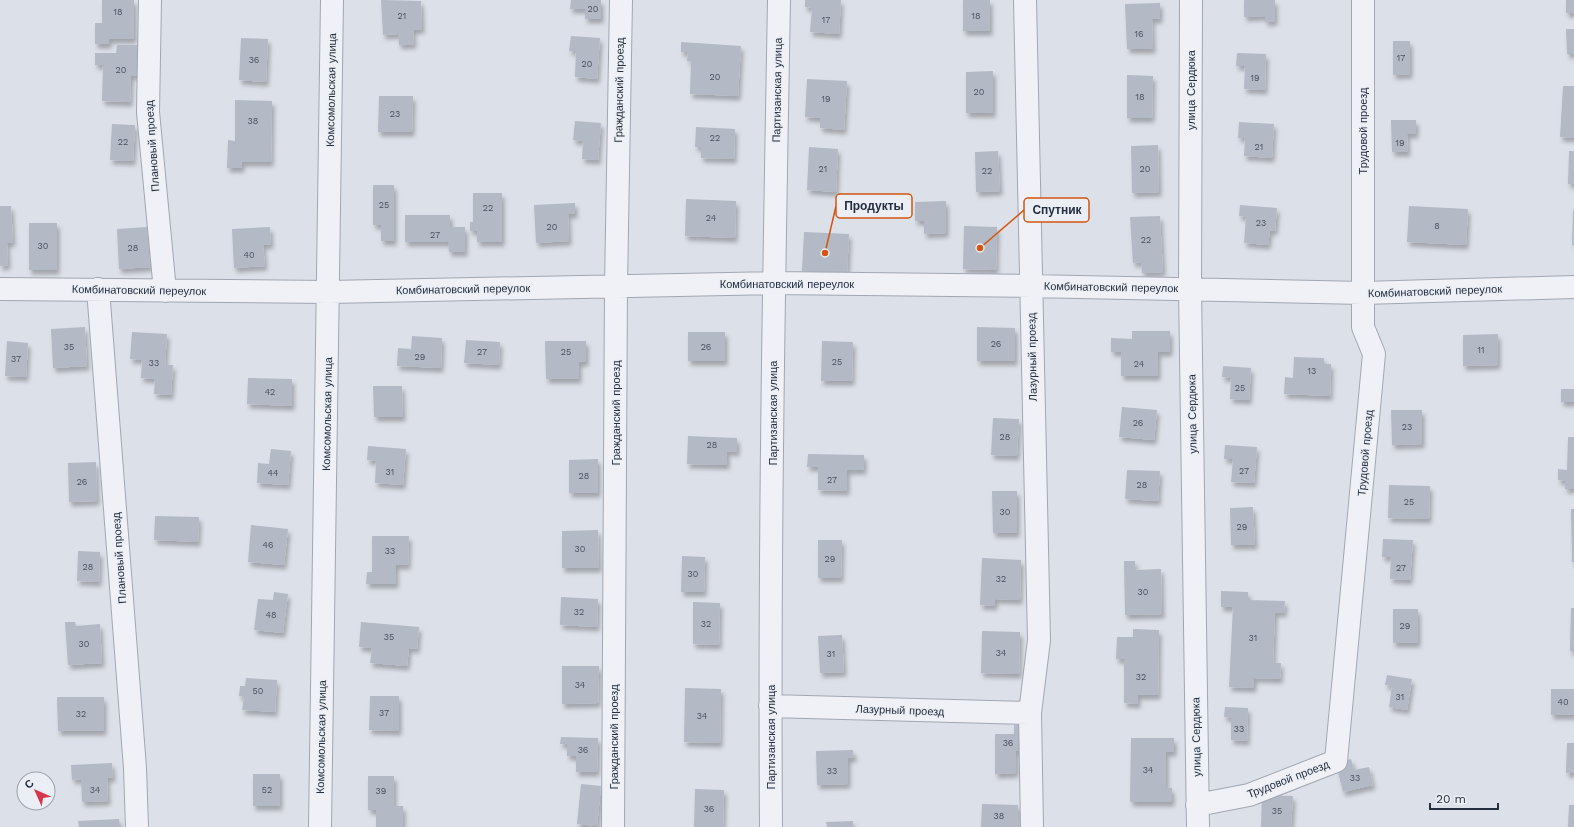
<svg xmlns="http://www.w3.org/2000/svg" width="1574" height="827" font-family="'Work Sans',sans-serif">
  <style>
    .building { fill: #b3b9c5; filter: url(#shadow) }
    .lines { fill: none; stroke-linecap: round; stroke-linejoin: round }
    .minor-casing { stroke: #a1a7b2; stroke-width: 24 }
    .minor { stroke: #eff1f6; stroke-width: 22 }
    .labels { text-anchor: middle; stroke-width: 3; stroke-linejoin: round; paint-order: stroke }
    .number-label { font-size: 9px; fill: #485160 }
    .street-label { font-size: 11px; fill: #242e3f; stroke: #ebeff5 }
    .leader { fill: none; stroke: #d45511; stroke-width: 1.5 }
    .callout-dot { fill: #d45511; stroke: #ebeff5; stroke-width: 1.5 }
    .callout { fill: #ebeff5; stroke: #d45511; stroke-width: 1.5 }
    .callout-label { font-size: 12px; text-anchor: middle; font-weight: bold; fill: #242e3f }
  </style>
  <defs>
    <filter id="shadow"><feDropShadow dx="2.5" dy="4.5" stdDeviation="2" flood-color="#0004"/></filter>
  </defs>
  <rect width="100%" height="100%" fill="#dce0e8"/>
  <path class="building" d="M102,0H134V39H109V44H95V23H102Z
    M381,0L421,1L422,29L413,30L414,44L399,45L398,34L383,35Z
    M571,0H601V19H585V9H570Z
    M805,0H841L839,34L810,32L812,8L805,7Z
    M963,0H990V31H963Z
    M1244,0H1275V21L1265,22V16L1244,17Z
    M1566,0H1574V13H1566Z
    M1160,3V19H1152L1153,49H1127L1125,4Z
    M1566,29H1574V54H1567Z
    M571,36L600,38L597,79L575,77L576,51H569Z
    M241,38L268,39L266,82L239,80Z
    M1393,41H1410V74L1393,75Z
    M681,42L741,46L738,96L690,94L691,61H687L688,52H681Z
    M117,45H140L139,76L131,75L130,102L102,101L103,65H95V53H116Z
    M1237,53L1266,54L1265,90L1244,89L1245,66H1236Z
    M993,71V113H966V72Z
    M1127,75L1153,76L1152,118H1127Z
    M807,79L847,81L844,130L820,128V118L805,117Z
    M1563,86H1574V138L1560,137Z
    M379,96H413L412,132H378Z
    M235,100L272,101L271,162H242V168H227L228,140L235,141Z
    M1391,120H1416V134H1407L1408,152H1392Z
    M575,121L601,123L598,160L582,159L583,141L573,140Z
    M1239,122L1274,124L1272,158L1244,156L1245,138H1238Z
    M112,124L135,125L133,161L110,160Z
    M696,127L735,129L734,159L701,158V147H695Z
    M1158,145L1159,192L1132,193L1131,146Z
    M809,147L838,149L836,192L807,190Z
    M998,151L1000,191L976,192L975,152Z
    M1569,151H1574V184H1568Z
    M373,185H394V241H381V225H373Z
    M473,193H502V242H477V231H470V222H473Z
    M686,199L736,201L735,238L685,236Z
    M946,201V233L924,234V221H915V202Z
    M575,203V214H568L569,241L536,243L534,205Z
    M1240,205L1277,208L1275,231L1270,230L1268,245L1244,243L1246,217L1239,216Z
    M0,206H11L13,242L7,243L8,265L0,266Z
    M1409,206L1468,209L1466,245L1407,242Z
    M1573,210H1574V245H1572Z
    M405,215H450V227H465V252H449L448,242H405Z
    M1160,216L1163,272L1142,273L1141,262L1133,263L1130,217Z
    M29,223H57V270H29Z
    M964,226L997,227L996,270L963,269Z
    M147,227L150,267L119,269L117,229Z
    M270,227L271,244L263,245L265,266L234,268L232,229Z
    M804,232L849,234L847,274L802,271Z
    M85,327L87,366L53,368L51,329Z
    M977,327L1015,328V361H977Z
    M1132,331H1170V352H1158V376H1121V352H1111V338L1132,339Z
    M132,332L167,334L165,365H173L171,395L154,394L155,379L141,378L142,360L130,359Z
    M688,332H725V361H688Z
    M1498,334V365L1463,366V335Z
    M412,336L442,338L441,368L397,366L398,348L411,349Z
    M466,340L500,342L499,365L464,363Z
    M7,341L28,343L26,377L5,376Z
    M545,341H586V362H579V379H546Z
    M822,341L853,342L852,381H821Z
    M1294,357L1324,358V364H1331L1330,396L1284,394L1285,377L1293,378Z
    M1223,366L1251,368L1249,400L1230,399L1231,378L1222,377Z
    M248,378L292,379V406L247,404Z
    M373,386H402L403,417H374Z
    M1561,389H1574V402H1561Z
    M1122,407L1157,410L1154,440L1119,437Z
    M1391,410H1422V444L1392,445Z
    M993,418L1019,419L1017,456L991,455Z
    M688,436L737,438V452L727,451V465L687,464Z
    M1568,437H1574V489H1565V481L1558,480V469L1567,470Z
    M1225,445L1257,447L1254,483L1231,482L1233,459H1224Z
    M368,446L406,449L403,485L375,483L376,461L367,460Z
    M271,449L291,451L288,485L257,483L258,463L269,464Z
    M808,454L864,455V470H847V491L818,490V467H807Z
    M598,459V493H569V460Z
    M96,462L97,501L69,502L68,463Z
    M1127,470L1160,471L1158,501L1125,499Z
    M1389,485L1430,486L1429,519L1388,518Z
    M992,491H1017V533H993Z
    M1253,507L1255,545H1231L1230,508Z
    M1571,509H1574V562H1572Z
    M155,516L199,517L198,542L154,540Z
    M251,525L288,529L284,565L248,562Z
    M598,530L599,568H562V531Z
    M372,536H409L408,565H396V584H366L367,572H372Z
    M1383,539L1413,540L1410,580L1390,579L1391,557H1382Z
    M818,540H842L841,578H818Z
    M78,551L100,552L99,582L77,581Z
    M682,556L705,557L704,592H681Z
    M982,558L1021,560L1020,600L995,599V606L980,605Z
    M1124,561H1135V570L1161,569L1162,614L1125,615Z
    M1221,591L1248,592V600L1285,601L1284,613L1275,612L1273,663H1281L1280,679L1254,678V688L1229,687L1233,607H1221Z
    M274,592L288,594L283,633L254,630L258,599L273,600Z
    M561,597L598,599L597,627L560,625Z
    M693,602L720,603L719,645L693,644Z
    M1571,608H1574V652L1570,651Z
    M1393,609H1418V643H1393Z
    M65,622H75L76,626L100,624L102,663L68,665Z
    M361,622L419,627L417,649L409,648L407,666L370,663L372,648L359,647Z
    M1133,629L1159,630L1158,695H1138V704L1124,703V659H1116L1117,637H1133Z
    M982,631L1020,632L1019,674L981,673Z
    M842,635L844,672L820,673L818,636Z
    M562,666H599L598,703L562,704Z
    M1387,675L1412,679L1407,710L1389,707L1392,686L1385,685Z
    M246,678L277,680L275,712L242,710L244,697L239,696L240,686H245Z
    M685,688L721,689L720,743L684,742Z
    M1551,689H1574V715H1551Z
    M370,696H399V731L369,730Z
    M57,697H104V731H58Z
    M1225,707L1248,708L1247,741L1231,740V718L1224,717Z
    M1014,725H1021V751H1016V773L995,774V734H1014Z
    M561,737L598,738L597,772H576V756H567V744H560Z
    M1131,738H1174V752H1166V788H1172V802H1130Z
    M1567,743H1574V773H1566Z
    M853,750L854,758H848V784L817,785L816,751Z
    M1351,759L1354,770L1369,767L1373,785L1343,792L1336,763Z
    M112,763L113,778H107L108,801L82,802L81,779L72,780L71,765Z
    M253,774H280V806H253Z
    M368,776H394V806H403V827H376V810H368Z
    M581,784L601,786L597,826L577,824Z
    M695,789L724,790L723,827H694Z
    M1262,795L1293,796L1291,827H1261Z
    M982,804L1018,805L1017,827H981Z
    M1569,805H1574V827H1568Z
    M119,819L120,827H79L78,821Z
    M853,821V827H827L826,822Z"/>
  <g class="lines">
    <g class="minor-casing">
      <path id="minor" d="M150,0L148,112L165,291
        M1025,0L1039,640L1030,713L1032,827
        M1191,0L1190,289L1198,827
        M0,289L329,292L774,283L1030,286L1363,293L1574,287
        M98,289L135,768L137,827
        M770,706L1030,713
        M1197,805L1249,795L1336,761L1374,354L1363,327V0
        M320,827L332,0
        M613,827L616,286L621,0
        M771,827C769,551 774,276 779,0"/>
    </g>
    <use href="#minor" class="minor"/>
  </g>
  <g class="labels">
    <g class="number-label">
      <text x="593" y="12">20</text>
      <text x="118" y="15">18</text>
      <text x="402" y="19">21</text>
      <text x="976" y="19">18</text>
      <text x="826" y="23">17</text>
      <text x="1139" y="37">16</text>
      <text x="1401" y="61">17</text>
      <text x="254" y="63">36</text>
      <text x="587" y="67">20</text>
      <text x="121" y="73">20</text>
      <text x="715" y="80">20</text>
      <text x="1255" y="81">19</text>
      <text x="979" y="95">20</text>
      <text x="1140" y="100">18</text>
      <text x="826" y="102">19</text>
      <text x="395" y="117">23</text>
      <text x="253" y="124">38</text>
      <text x="715" y="141">22</text>
      <text x="123" y="145">22</text>
      <text x="1400" y="146">19</text>
      <text x="1259" y="150">21</text>
      <text x="823" y="172">21</text>
      <text x="1145" y="172">20</text>
      <text x="987" y="174">22</text>
      <text x="384" y="208">25</text>
      <text x="488" y="211">22</text>
      <text x="711" y="221">24</text>
      <text x="1261" y="226">23</text>
      <text x="1437" y="229">8</text>
      <text x="552" y="230">20</text>
      <text x="435" y="238">27</text>
      <text x="1146" y="243">22</text>
      <text x="43" y="249">30</text>
      <text x="133" y="251">28</text>
      <text x="249" y="258">40</text>
      <text x="996" y="347">26</text>
      <text x="69" y="350">35</text>
      <text x="706" y="350">26</text>
      <text x="1481" y="353">11</text>
      <text x="482" y="355">27</text>
      <text x="566" y="355">25</text>
      <text x="420" y="360">29</text>
      <text x="16" y="362">37</text>
      <text x="837" y="365">25</text>
      <text x="154" y="366">33</text>
      <text x="1139" y="367">24</text>
      <text x="1312" y="374">13</text>
      <text x="1240" y="391">25</text>
      <text x="270" y="395">42</text>
      <text x="1138" y="426">26</text>
      <text x="1407" y="430">23</text>
      <text x="1005" y="440">28</text>
      <text x="712" y="448">28</text>
      <text x="1244" y="474">27</text>
      <text x="390" y="475">31</text>
      <text x="273" y="476">44</text>
      <text x="584" y="479">28</text>
      <text x="832" y="483">27</text>
      <text x="82" y="485">26</text>
      <text x="1142" y="488">28</text>
      <text x="1409" y="505">25</text>
      <text x="1005" y="515">30</text>
      <text x="1242" y="530">29</text>
      <text x="268" y="548">46</text>
      <text x="580" y="552">30</text>
      <text x="390" y="554">33</text>
      <text x="830" y="562">29</text>
      <text x="88" y="570">28</text>
      <text x="1401" y="571">27</text>
      <text x="693" y="577">30</text>
      <text x="1001" y="582">32</text>
      <text x="1143" y="595">30</text>
      <text x="579" y="615">32</text>
      <text x="271" y="618">48</text>
      <text x="706" y="627">32</text>
      <text x="1405" y="629">29</text>
      <text x="389" y="640">35</text>
      <text x="1253" y="641">31</text>
      <text x="84" y="647">30</text>
      <text x="1001" y="656">34</text>
      <text x="831" y="657">31</text>
      <text x="1141" y="680">32</text>
      <text x="580" y="688">34</text>
      <text x="258" y="694">50</text>
      <text x="1400" y="700">31</text>
      <text x="1563" y="705">40</text>
      <text x="384" y="716">37</text>
      <text x="81" y="717">32</text>
      <text x="702" y="719">34</text>
      <text x="1239" y="732">33</text>
      <text x="1008" y="746">36</text>
      <text x="583" y="753">36</text>
      <text x="1148" y="773">34</text>
      <text x="832" y="774">33</text>
      <text x="1355" y="781">33</text>
      <text x="95" y="793">34</text>
      <text x="267" y="793">52</text>
      <text x="381" y="794">39</text>
      <text x="709" y="812">36</text>
      <text x="1277" y="814">35</text>
      <text x="999" y="819">38</text>
    </g>
    <g class="street-label">
      <text transform="translate(331 90) rotate(-89)" y="4">Комсомольская улица</text>
      <text transform="translate(619 90) rotate(-89)" y="4">Гражданский проезд</text>
      <text transform="translate(777 90) rotate(-89)" y="4">Партизанская улица</text>
      <text transform="translate(1191 90) rotate(-90)" y="4">улица Сердюка</text>
      <text transform="translate(1363 131) rotate(-90)" y="4">Трудовой проезд</text>
      <text transform="translate(152 146) rotate(-94)" y="4">Плановый проезд</text>
      <text x="787" y="288">Комбинатовский переулок</text>
      <text transform="translate(1111 287) rotate(1)" y="4">Комбинатовский переулок</text>
      <text transform="translate(463 289) rotate(-1)" y="4">Комбинатовский переулок</text>
      <text transform="translate(139 290) rotate(1)" y="4">Комбинатовский переулок</text>
      <text transform="translate(1435 291) rotate(-2)" y="4">Комбинатовский переулок</text>
      <text transform="translate(1032 357) rotate(-91)" y="4">Лазурный проезд</text>
      <text transform="translate(616 413) rotate(-90)" y="4">Гражданский проезд</text>
      <text transform="translate(773 413) rotate(-90)" y="4">Партизанская улица</text>
      <text transform="translate(327 414) rotate(-89)" y="4">Комсомольская улица</text>
      <text transform="translate(1192 414) rotate(-91)" y="4">улица Сердюка</text>
      <text transform="translate(1365 453) rotate(-85)" y="4">Трудовой проезд</text>
      <text transform="translate(119 558) rotate(-94)" y="4">Плановый проезд</text>
      <text transform="translate(900 710) rotate(2)" y="4">Лазурный проезд</text>
      <text transform="translate(321 737) rotate(-89)" y="4">Комсомольская улица</text>
      <text transform="translate(614 737) rotate(-90)" y="4">Гражданский проезд</text>
      <text transform="translate(771 737) rotate(-90)" y="4">Партизанская улица</text>
      <text transform="translate(1196 737) rotate(-91)" y="4">улица Сердюка</text>
      <text transform="translate(1288 779) rotate(-21)" y="4">Трудовой проезд</text>
    </g>
  </g>
  <path class="leader" d="M825 253L836 206M980 248L1024 210"/>
  <g class="callout-dot">
    <circle cx="825" cy="253" r="4"/>
    <circle cx="980" cy="248" r="4"/>
  </g>
  <g class="callout">
    <rect x="836" y="194" width="76" height="24" rx="4"/>
    <rect x="1024" y="198" width="65" height="24" rx="4"/>
  </g>
  <g class="callout-label">
    <text x="874" y="210">Продукты</text>
    <text x="1057" y="214">Спутник</text>
  </g>
  <g transform="translate(36 791) rotate(315)"><circle r="19" fill="#ebeff5" stroke="#9ba2ac"/>
  <path d="M0-3L7 15L0 10L-7 15Z" fill="#da344a"/>
  <text y="-6" font-size="11" font-weight="bold" text-anchor="middle" fill="#242e3f">С</text>
  </g>
  <path d="M1430 803v6h68v-6" fill="none" stroke="#242e3f" stroke-width="2"/>
  <text x="1436" y="803" font-size="12" fill="#242e3f" stroke="#ebeff5" stroke-width="3" paint-order="stroke">20 m</text>
</svg>
